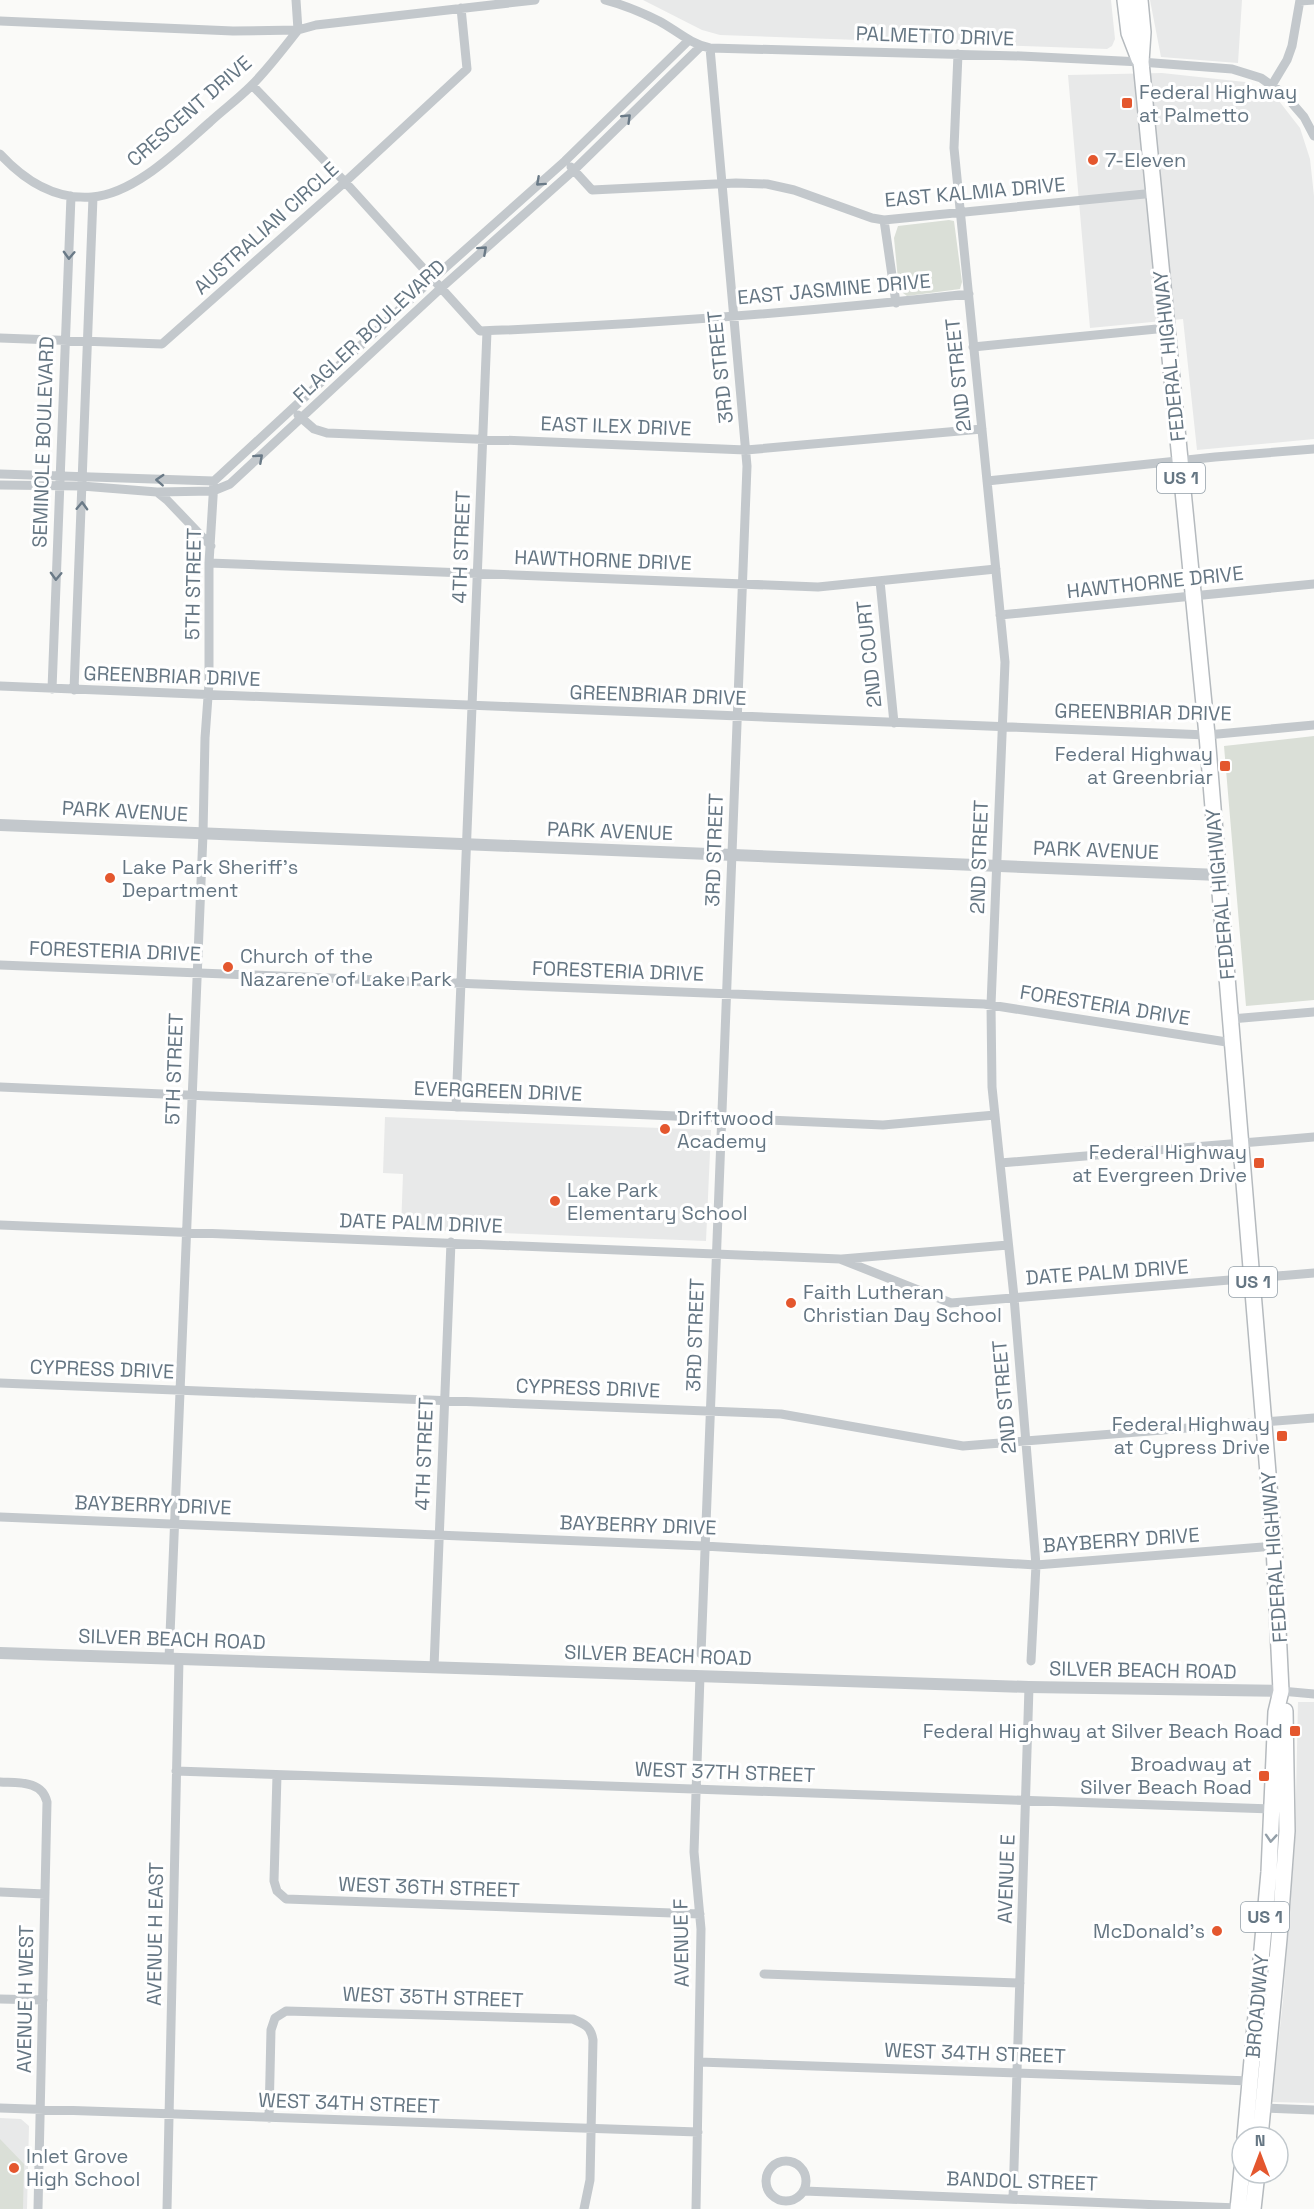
<svg xmlns="http://www.w3.org/2000/svg" width="1314" height="2209" font-family="'Space Grotesk',sans-serif">
  <style>
    .built { fill: #e8e9e9 }
    .green { fill: #dadfd7 }
    .lines { fill: none; stroke-linecap: round; stroke-linejoin: round }
    .primary-casing { stroke: #b5babe; stroke-width: 18 }
    .minor { stroke: #c3c8cc; stroke-width: 9 }
    .tertiary { stroke: #c3c8cc; stroke-width: 12 }
    .primary { stroke: #fff; stroke-width: 15 }
    .oneway { stroke: #6a7a87 }
    .oneway2 { stroke: #939fa8 }
    .poi-dot { fill: #e4572e; stroke: #fff; stroke-width: 2 }
    .labels { text-anchor: middle; stroke-width: 6; stroke-linejoin: round; paint-order: stroke }
    .shield { fill: #fff; stroke: #939fa8; stroke-width: 1.5 }
    .shield-label { font-size: 18px; font-weight: bold; fill: #657683 }
    .street-label { font-size: 20px; fill: #657683; stroke: #fff }
    .poi-label { font-size: 20px; fill: #657683; stroke: #fff; text-anchor: start }
  </style>
  <rect width="100%" height="100%" fill="#fafaf8"/>
  <path class="built" d="M643,0H1111L1115,39L1112,46L1107,49L720,35L702,30Z
    M1150,0H1242L1238,63L1161,57Z
    M1162,73L1245,82L1279,101L1300,128L1310,159L1314,196V439L1197,450L1183,319L1090,328L1068,75Z
    M385,1117L711,1130L706,1241L401,1229L403,1174L383,1173Z
    M1298,1702H1314V2103L1272,2102L1283,2000L1295,1842Z
    M0,2118L21,2119L29,2126L27,2209H0Z"/>
  <path class="green" d="M949,220L954,221L962,282L960,289L907,296L899,290L894,238L898,226Z
    M1314,736V1000L1246,1006L1224,746Z
    M0,2139L24,2164L23,2209H0Z"/>
  <g class="lines">
    <g class="primary-casing">
      <path id="primary" d="M1125,0L1129,33L1139,59
        M1140,0L1143,32L1141,62L1207,735L1274,1546L1281,1691L1276,1712L1269,1872L1245,2137
        M1260,2137L1279,1939L1287,1831L1285,1711
        M1238,2209L1242,2169
        M1253,2209L1257,2173"/>
    </g>
    <path class="minor" d="M605,0C624,5 641,12 659,21C676,30 690,44 710,48L1021,56L1141,62L1232,69L1261,78L1284,94L1304,117L1314,136
      M1300,1L1314,0
      M0,21L233,31L298,30L316,25L535,0
      M958,54L954,148L1005,662L991,1005L992,1087L1014,1297L1036,1565L1031,1661
      M252,85L345,182L480,331C643,325 806,312 969,294
      M1272,85L1287,60L1292,46L1300,0
      M0,154C24,180 55,200 92,197C135,194 179,149 210,122C223,110 238,99 251,86C268,69 283,49 298,30L296,0
      M571,167L592,190L736,183L767,184L794,190L872,218L884,220L1155,193
      M884,220L896,303
      M0,338L162,344L345,182L467,69L461,8
      M973,347L1167,328
      M298,415L314,429L327,433L746,450L982,429
      M0,474L214,481L427,284L565,161L689,40
      M987,481L1215,457L1314,449
      M0,485L82,486L157,492L213,491L230,484L440,289L574,170L701,46
      M157,492L167,500L211,546
      M209,563L818,587L996,569
      M880,581L894,723
      M1000,615L1314,584
      M0,686L1207,735L1314,725
      M52,689L71,196
      M74,690L93,197
      M0,965L984,1004L1233,1043
      M1231,1019L1314,1012
      M0,1087L883,1125L995,1115
      M456,1107L487,331
      M1000,1163L1314,1137
      M0,1225L840,1259L951,1303L1314,1273
      M842,1259L1008,1245
      M0,1383L781,1414L963,1446L1314,1418
      M0,1517L704,1546L1036,1565L1274,1546
      M701,1654L747,466L710,48
      M169,1659L203,834L205,738L209,683V563L214,481
      M434,1667L451,1242
      M1281,1691L1314,1694
      M176,1771L1272,1809
      M277,1775L274,1881L277,1891L286,1899L700,1914
      M0,1782C18,1783 42,1780 47,1802L38,2209
      M0,1892L45,1894
      M764,1974L1020,1983
      M0,1999L43,2000
      M699,2062L1251,2081
      M0,2108L698,2132
      M1263,2108L1314,2110
      M269,2118L271,2030L275,2018L286,2011L573,2019C585,2024 591,2027 593,2040L590,2180L584,2209
      M766 2181a20 20 0 1 1 40 0a20 20 0 1 1-40 0Z
      M804,2191L1238,2208
      M1013,2199L1029,1687
      M167,2209L179,1659
      M696,2209L701,1929L694,1852L700,1676"/>
    <path class="tertiary" d="M0,825L1219,875
      M0,1653L1029,1687L1281,1691"/>
    <use href="#primary" class="primary"/>
  </g>
  <defs><path id="oneway-chevron" d="M-2-3.5L2.5 0L-2 3.5" fill="none" stroke-width="1.6" stroke-linecap="round" stroke-linejoin="round" transform="scale(1.5)"/></defs>
  <g class="oneway">
    <use href="#oneway-chevron" transform="translate(627 118) rotate(-44)"/>
    <use href="#oneway-chevron" transform="translate(540 182) rotate(138)"/>
    <use href="#oneway-chevron" transform="translate(483 250) rotate(-42)"/>
    <use href="#oneway-chevron" transform="translate(69 255) rotate(92)"/>
    <use href="#oneway-chevron" transform="translate(259 458) rotate(-42)"/>
    <use href="#oneway-chevron" transform="translate(160 480) rotate(-177)"/>
    <use href="#oneway-chevron" transform="translate(82 506) rotate(-88)"/>
    <use href="#oneway-chevron" transform="translate(56 576) rotate(92)"/>
  </g>
  <use class="oneway2" href="#oneway-chevron" transform="translate(1271 1838) rotate(94)"/>
  <g class="poi-dot">
    <rect x="1121" y="97" width="12" height="12" rx="3"/>
    <circle cx="1093" cy="160" r="6"/>
    <rect x="1219" y="760" width="12" height="12" rx="3"/>
    <circle cx="110" cy="878" r="6"/>
    <circle cx="228" cy="967" r="6"/>
    <circle cx="665" cy="1129" r="6"/>
    <rect x="1253" y="1157" width="12" height="12" rx="3"/>
    <circle cx="555" cy="1201" r="6"/>
    <circle cx="791" cy="1303" r="6"/>
    <rect x="1276" y="1430" width="12" height="12" rx="3"/>
    <rect x="1289" y="1725" width="12" height="12" rx="3"/>
    <rect x="1258" y="1770" width="12" height="12" rx="3"/>
    <circle cx="1217" cy="1931" r="6"/>
    <circle cx="14" cy="2168" r="6"/>
  </g>
  <g class="labels">
    <g class="shield">
      <rect x="1157" y="463" width="48" height="30" rx="4.5"/>
      <rect x="1229" y="1267" width="48" height="30" rx="4.5"/>
      <rect x="1241" y="1902" width="48" height="30" rx="4.5"/>
    </g>
    <g class="shield-label">
      <text x="1181" y="484">US 1</text>
      <text x="1253" y="1288">US 1</text>
      <text x="1265" y="1923">US 1</text>
    </g>
    <g class="street-label">
      <text transform="translate(935 36) rotate(2)" y="7">PALMETTO DRIVE</text>
      <text transform="translate(189 111) rotate(-41)" y="7">CRESCENT DRIVE</text>
      <text transform="translate(975 192) rotate(-5)" y="7">EAST KALMIA DRIVE</text>
      <text transform="translate(266 228) rotate(-42)" y="7">AUSTRALIAN CIRCLE</text>
      <text transform="translate(834 289) rotate(-5)" y="7">EAST JASMINE DRIVE</text>
      <text transform="translate(369 331) rotate(-43)" y="7">FLAGLER BOULEVARD</text>
      <text transform="translate(1169 356) rotate(-96)" y="7">FEDERAL HIGHWAY</text>
      <text transform="translate(720 367) rotate(-96)" y="7">3RD STREET</text>
      <text transform="translate(958 375) rotate(-96)" y="7">2ND STREET</text>
      <text transform="translate(616 426) rotate(2)" y="7">EAST ILEX DRIVE</text>
      <text transform="translate(43 442) rotate(-88)" y="7">SEMINOLE BOULEVARD</text>
      <text transform="translate(461 547) rotate(-88)" y="7">4TH STREET</text>
      <text transform="translate(603 560) rotate(2)" y="7">HAWTHORNE DRIVE</text>
      <text transform="translate(1155 582) rotate(-6)" y="7">HAWTHORNE DRIVE</text>
      <text transform="translate(193 584) rotate(-89)" y="7">5TH STREET</text>
      <text transform="translate(869 654) rotate(-96)" y="7">2ND COURT</text>
      <text transform="translate(172 676) rotate(2)" y="7">GREENBRIAR DRIVE</text>
      <text transform="translate(658 695) rotate(2)" y="7">GREENBRIAR DRIVE</text>
      <text transform="translate(1143 712) rotate(1)" y="7">GREENBRIAR DRIVE</text>
      <text transform="translate(125 811) rotate(3)" y="7">PARK AVENUE</text>
      <text transform="translate(610 831) rotate(2)" y="7">PARK AVENUE</text>
      <text transform="translate(714 850) rotate(-88)" y="7">3RD STREET</text>
      <text transform="translate(1096 850) rotate(2)" y="7">PARK AVENUE</text>
      <text transform="translate(979 857) rotate(-88)" y="7">2ND STREET</text>
      <text transform="translate(1220 894) rotate(-95)" y="7">FEDERAL HIGHWAY</text>
      <text transform="translate(115 951) rotate(2)" y="7">FORESTERIA DRIVE</text>
      <text transform="translate(618 971) rotate(2)" y="7">FORESTERIA DRIVE</text>
      <text transform="translate(1105 1005) rotate(9)" y="7">FORESTERIA DRIVE</text>
      <text transform="translate(174 1069) rotate(-88)" y="7">5TH STREET</text>
      <text transform="translate(498 1091) rotate(2)" y="7">EVERGREEN DRIVE</text>
      <text transform="translate(421 1223) rotate(2)" y="7">DATE PALM DRIVE</text>
      <text transform="translate(1107 1272) rotate(-4)" y="7">DATE PALM DRIVE</text>
      <text transform="translate(695 1335) rotate(-88)" y="7">3RD STREET</text>
      <text transform="translate(102 1369) rotate(2)" y="7">CYPRESS DRIVE</text>
      <text transform="translate(588 1388) rotate(2)" y="7">CYPRESS DRIVE</text>
      <text transform="translate(1004 1397) rotate(-95)" y="7">2ND STREET</text>
      <text transform="translate(424 1454) rotate(-88)" y="7">4TH STREET</text>
      <text transform="translate(153 1505) rotate(2)" y="7">BAYBERRY DRIVE</text>
      <text transform="translate(638 1525) rotate(2)" y="7">BAYBERRY DRIVE</text>
      <text transform="translate(1121 1540) rotate(-4)" y="7">BAYBERRY DRIVE</text>
      <text transform="translate(1274 1557) rotate(-94)" y="7">FEDERAL HIGHWAY</text>
      <text transform="translate(172 1639) rotate(2)" y="7">SILVER BEACH ROAD</text>
      <text transform="translate(658 1655) rotate(2)" y="7">SILVER BEACH ROAD</text>
      <text transform="translate(1143 1670) rotate(1)" y="7">SILVER BEACH ROAD</text>
      <text transform="translate(725 1772) rotate(2)" y="7">WEST 37TH STREET</text>
      <text transform="translate(1006 1879) rotate(-88)" y="7">AVENUE E</text>
      <text transform="translate(429 1887) rotate(2)" y="7">WEST 36TH STREET</text>
      <text transform="translate(155 1934) rotate(-89)" y="7">AVENUE H EAST</text>
      <text transform="translate(681 1943) rotate(-91)" y="7">AVENUE F</text>
      <text transform="translate(433 1997) rotate(2)" y="7">WEST 35TH STREET</text>
      <text transform="translate(25 1999) rotate(-89)" y="7">AVENUE H WEST</text>
      <text transform="translate(1257 2006) rotate(-85)" y="7">BROADWAY</text>
      <text transform="translate(975 2053) rotate(2)" y="7">WEST 34TH STREET</text>
      <text transform="translate(349 2103) rotate(2)" y="7">WEST 34TH STREET</text>
      <text transform="translate(1022 2181) rotate(2)" y="7">BANDOL STREET</text>
    </g>
    <g class="poi-label">
      <text x="1139" y="99">Federal Highway<tspan x="1139" dy="23">at Palmetto</tspan></text>
      <text x="1105" y="167">7-Eleven</text>
      <text x="1213" y="761" text-anchor="end">Federal Highway<tspan x="1213" dy="23">at Greenbriar</tspan></text>
      <text x="122" y="874">Lake Park Sheriff's<tspan x="122" dy="23">Department</tspan></text>
      <text x="240" y="963">Church of the<tspan x="240" dy="23">Nazarene of Lake Park</tspan></text>
      <text x="677" y="1125">Driftwood<tspan x="677" dy="23">Academy</tspan></text>
      <text x="1247" y="1159" text-anchor="end">Federal Highway<tspan x="1247" dy="23">at Evergreen Drive</tspan></text>
      <text x="567" y="1197">Lake Park<tspan x="567" dy="23">Elementary School</tspan></text>
      <text x="803" y="1299">Faith Lutheran<tspan x="803" dy="23">Christian Day School</tspan></text>
      <text x="1270" y="1431" text-anchor="end">Federal Highway<tspan x="1270" dy="23">at Cypress Drive</tspan></text>
      <text x="1283" y="1738" text-anchor="end">Federal Highway at Silver Beach Road</text>
      <text x="1252" y="1771" text-anchor="end">Broadway at<tspan x="1252" dy="23">Silver Beach Road</tspan></text>
      <text x="1205" y="1938" text-anchor="end">McDonald's</text>
      <text x="26" y="2163">Inlet Grove<tspan x="26" dy="23">High School</tspan></text>
    </g>
  </g>
  <g transform="translate(1260 2155)"><circle r="28" fill="#ffffff" stroke="#c1c8cd" stroke-width="1.5"/>
  <path d="M0-4.5L10 22L0 15L-10 22Z" fill="#e4572e"/>
  <text y="-9" font-size="16" font-weight="bold" text-anchor="middle" fill="#657683">N</text>
  </g>
</svg>
